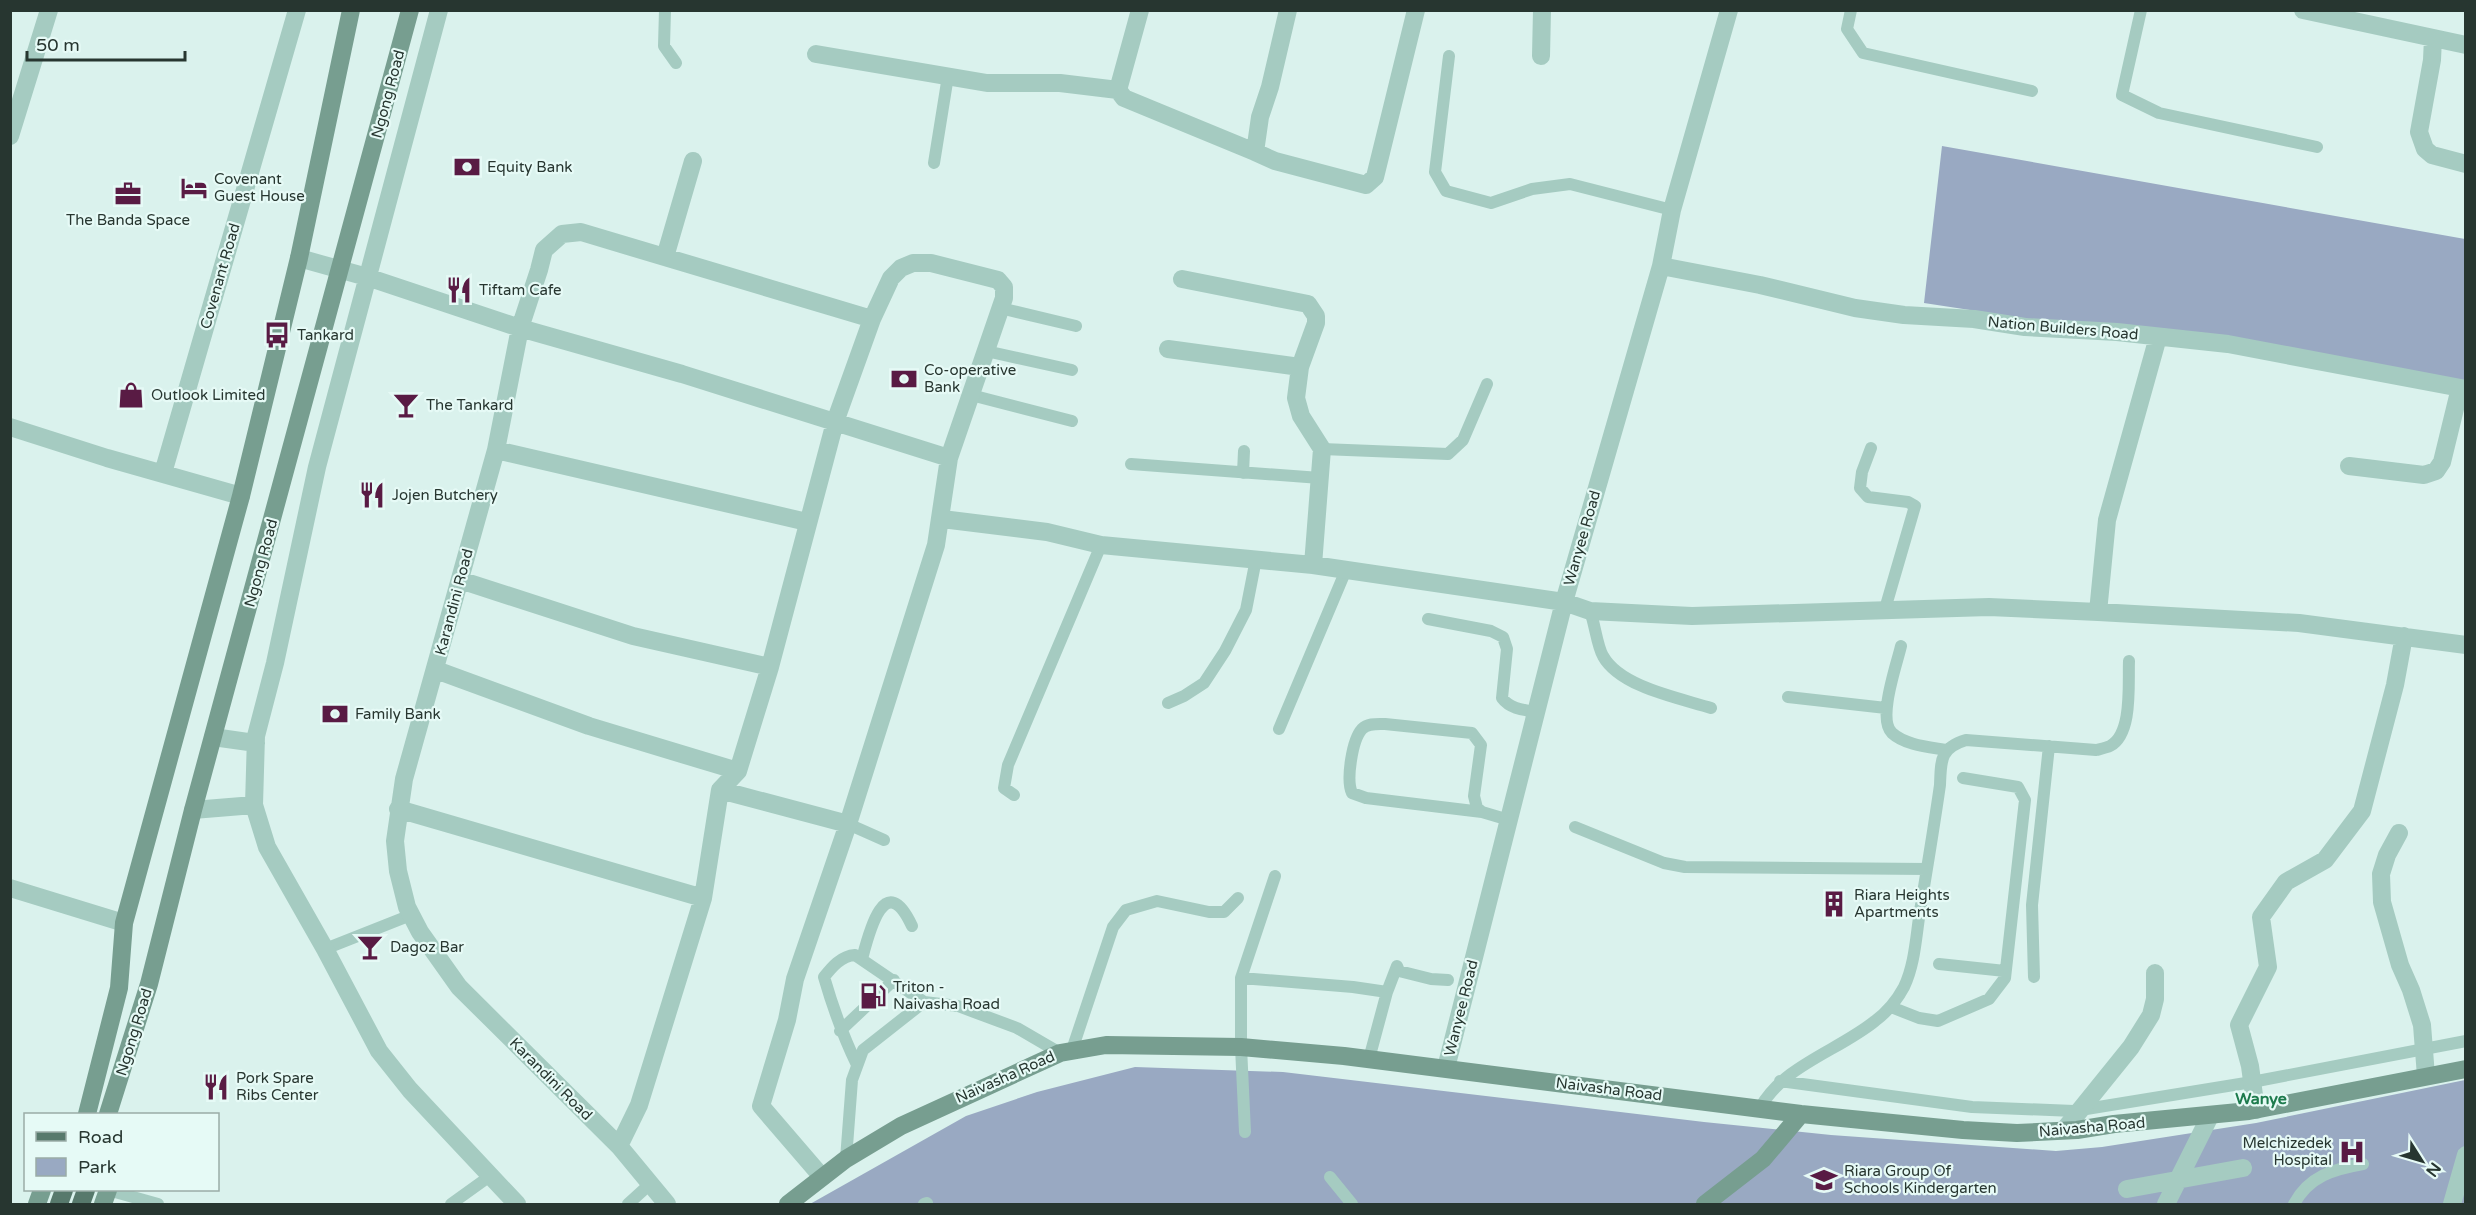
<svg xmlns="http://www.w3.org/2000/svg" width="2476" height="1215" font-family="'Varela Round',sans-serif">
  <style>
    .green { fill: #99a9c2 }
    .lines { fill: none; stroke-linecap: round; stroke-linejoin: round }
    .lane { stroke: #a5cbc1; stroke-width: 12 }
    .street { stroke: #a5cbc1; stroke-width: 18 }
    .secondary { stroke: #779e90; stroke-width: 18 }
    .primary { stroke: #57796c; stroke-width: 18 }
    .labels { text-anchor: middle; stroke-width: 4.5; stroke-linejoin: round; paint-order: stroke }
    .street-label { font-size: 15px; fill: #273630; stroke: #e6faf6 }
    .poi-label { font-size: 15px; fill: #273630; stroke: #e6faf6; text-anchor: start }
    .neighbourhood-label { font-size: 16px; font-weight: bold; fill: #1d7b4d; stroke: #e6faf6 }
  </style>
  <rect width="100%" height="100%" fill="#daf2ed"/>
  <path class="green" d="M1942,146L2465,239V385L1924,303Z
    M1135,1067L1283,1072L1704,1122L1831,1135L2056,1151L2102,1147L2256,1123L2465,1080V1204H810L966,1116L1037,1092Z"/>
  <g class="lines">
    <path class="lane" d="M665,10L664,46L676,63
      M1851,10L1847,29L1863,53L2032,91
      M2141,10L2122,95L2159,113L2317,147
      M1449,56L1435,172L1446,191L1491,203L1532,189L1570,184L1672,210
      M934,163L948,76
      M1000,308L1076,326
      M986,351L1072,370
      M971,395L1072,421
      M1871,448L1862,472L1860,488L1868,497L1908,502L1915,506L1885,609
      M1322,449L1448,454L1463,440L1487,384
      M1131,464L1320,478
      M1243,473L1244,451
      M1590,611C1595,624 1597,646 1603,656C1620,687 1679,698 1711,708
      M1428,619L1491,631L1503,637L1507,649L1502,698C1510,709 1524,710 1537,712
      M1901,646C1897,664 1877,719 1892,733C1905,745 1929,747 1946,750
      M1788,697L1886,708
      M1168,703L1184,696L1204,683L1225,651L1246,610L1256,559
      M1279,729L1346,570
      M1014,795L1004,788L1008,765L1101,545
      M1482,812L1366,798L1352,793C1346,780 1352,740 1362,729C1368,723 1377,724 1385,724L1472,733L1481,745L1474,796L1477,808L1482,812L1509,820
      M848,824L884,840
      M1575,827L1664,863L1685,867L1927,869
      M325,949L411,915
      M862,959C869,932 885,868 912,926
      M1939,964L2005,971
      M2034,977L2032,905L2049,746
      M1241,978L1353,987L1387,992
      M1891,1007L1919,1018L1938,1021L1989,999L2005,978L2025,800L2018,787L1963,778
      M840,1031L894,980
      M1072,1050L1113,927L1126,910L1157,901L1209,912H1224L1238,898
      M1369,1059L1387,992L1397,966L1399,971L1431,979L1448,980
      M857,1065C843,1036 833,1008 824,977C832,967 841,956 855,955L924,1002
      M1780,1081L1972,1107L2074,1111L2252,1082L2466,1041
      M1760,1108C1784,1065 1838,1051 1875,1021C1887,1012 1897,1000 1904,987C1915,964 1916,936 1920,911C1927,869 1934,827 1940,785C1941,760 1940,748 1966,740L2096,750C2100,749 2106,748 2110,746C2133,734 2128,684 2129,661
      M1245,1132L1241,1047V978L1275,876
      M846,1159L852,1080L863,1050L924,1002L958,1006L1017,1028L1060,1053
      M1330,1177L1352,1204
      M108,1190L158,1204
      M451,1204L490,1176
      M628,1204L650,1184
      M924,1204L927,1203
      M2294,1204C2309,1176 2334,1169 2363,1164"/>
    <path class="street" d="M439,10L317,467L275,663L256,736L254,805L267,847L325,949L379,1051L410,1090L517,1204
      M1288,10L1270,87L1260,117L1255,152L1275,161L1366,185L1375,177L1416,10
      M2303,10L2466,45
      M2433,38L2432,60L2419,132L2425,149L2432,155L2466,164
      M816,54L987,83H1060L1118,90L1140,10
      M1541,56L1542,10
      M1118,90L1124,98L1255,152
      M10,136L49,10
      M665,257L693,161
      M299,258L367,277L520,328L682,374L949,458
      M1661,266L1760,285L1855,308L1904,315L1974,319L2025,327L2117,332L2228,344L2466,389
      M1182,279L1308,304L1316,316V323L1300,367L1296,398L1301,416L1322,449L1313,565
      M1168,349L1300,367
      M10,427L107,458L241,496
      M496,450L807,522
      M2349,466L2424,475L2436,471L2442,462L2460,388
      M163,473L297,10
      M942,519L1047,532L1101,545L1313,565L1564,602L1590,611L1692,616L1989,607L2098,612L2299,623L2466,645
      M460,580L633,636L770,667
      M2098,612L2107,520L2158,337
      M436,670L589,726L738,771
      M213,737L256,743
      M720,790L848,824
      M398,809L703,898
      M193,810L254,805
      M2399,833L2387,855L2381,874L2382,902L2400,965L2411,990L2422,1025L2426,1076
      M10,888L124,923
      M1446,1068L1564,602L1661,266L1672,210L1729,10
      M2256,1110L2250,1066L2239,1025L2268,967L2261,917L2286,882L2325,860L2362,811L2395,685L2404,636
      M2064,1130L2131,1047L2151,1015L2155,999V973
      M619,1146L639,1105L703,898L720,790L738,771L770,667L835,422L872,319L891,278L901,268L913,263H931L998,280L1004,287V298L949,458L936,545L848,824L795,979L787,1020L761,1106L822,1177
      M2127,1189L2243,1168
      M667,1204L619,1146L459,987L420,932L407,907L398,871L395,841L404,779L496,450L520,328L539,270L544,250L562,234L581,232L872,319
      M2166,1204L2210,1116
      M2452,1204L2466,1155"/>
    <path class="secondary" d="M87,1114L119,988L124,923L241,496L299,258L351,10
      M108,1114L149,984L193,810L410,10
      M37,1204L42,1190
      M103,1204L108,1190
      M788,1204L846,1159L901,1126L1060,1053L1106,1045L1241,1047L1344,1056L1801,1114L1963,1130L2017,1133L2077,1130L2114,1124L2249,1111L2466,1069
      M1705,1204L1763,1159L1801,1114"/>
    <path class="primary" d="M59,1204L64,1190
      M81,1204L86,1190"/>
  </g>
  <defs>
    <g id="bank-bare" transform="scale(2.07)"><path d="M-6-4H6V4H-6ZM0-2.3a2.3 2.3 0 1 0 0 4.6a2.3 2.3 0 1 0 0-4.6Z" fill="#591b44" stroke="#e6faf6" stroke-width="2.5" paint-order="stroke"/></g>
    <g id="hotel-bare" transform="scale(2.07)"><path d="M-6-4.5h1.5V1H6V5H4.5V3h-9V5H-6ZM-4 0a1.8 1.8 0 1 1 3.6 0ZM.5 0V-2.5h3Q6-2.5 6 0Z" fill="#591b44" stroke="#e6faf6" stroke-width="2.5" paint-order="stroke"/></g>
    <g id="office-bare" transform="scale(2.07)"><path d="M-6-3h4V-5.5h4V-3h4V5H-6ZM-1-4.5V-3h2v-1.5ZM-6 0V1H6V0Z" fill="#591b44" stroke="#e6faf6" stroke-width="2.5" paint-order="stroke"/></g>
    <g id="restaurant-bare" transform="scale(2.07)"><path d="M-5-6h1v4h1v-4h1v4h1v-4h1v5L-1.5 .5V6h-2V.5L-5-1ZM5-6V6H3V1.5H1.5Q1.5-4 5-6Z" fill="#591b44" stroke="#e6faf6" stroke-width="2.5" paint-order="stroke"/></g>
    <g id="bus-bare" transform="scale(2.07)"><path d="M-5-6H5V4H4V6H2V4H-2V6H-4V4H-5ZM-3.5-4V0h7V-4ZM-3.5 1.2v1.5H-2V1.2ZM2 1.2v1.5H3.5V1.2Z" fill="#591b44" stroke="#e6faf6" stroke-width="2.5" paint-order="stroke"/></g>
    <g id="shop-bare" transform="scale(2.07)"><path d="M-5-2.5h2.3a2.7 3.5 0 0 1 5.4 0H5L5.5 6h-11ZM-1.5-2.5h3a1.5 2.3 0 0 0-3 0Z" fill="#591b44" stroke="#e6faf6" stroke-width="2.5" paint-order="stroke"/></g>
    <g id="bar-bare" transform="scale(2.07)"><path d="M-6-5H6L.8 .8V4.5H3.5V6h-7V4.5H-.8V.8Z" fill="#591b44" stroke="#e6faf6" stroke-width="2.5" paint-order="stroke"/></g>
    <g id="building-bare" transform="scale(2.07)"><path d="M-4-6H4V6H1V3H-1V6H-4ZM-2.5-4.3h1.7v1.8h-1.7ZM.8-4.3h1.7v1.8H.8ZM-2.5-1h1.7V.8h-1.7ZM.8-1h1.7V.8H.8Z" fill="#591b44" stroke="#e6faf6" stroke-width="2.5" paint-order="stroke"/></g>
    <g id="fuel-bare" transform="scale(2.07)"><path d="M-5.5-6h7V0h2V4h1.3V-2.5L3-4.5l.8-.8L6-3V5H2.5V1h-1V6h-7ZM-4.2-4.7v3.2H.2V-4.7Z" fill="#591b44" stroke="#e6faf6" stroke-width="2.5" paint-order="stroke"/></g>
    <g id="hospital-bare" transform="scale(2.07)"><path d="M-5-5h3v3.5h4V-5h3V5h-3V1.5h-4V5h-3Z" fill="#591b44" stroke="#e6faf6" stroke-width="2.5" paint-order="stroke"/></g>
    <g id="school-bare" transform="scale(2.07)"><path d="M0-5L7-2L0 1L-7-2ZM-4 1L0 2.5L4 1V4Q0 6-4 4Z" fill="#591b44" stroke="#e6faf6" stroke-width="2.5" paint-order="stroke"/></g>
  </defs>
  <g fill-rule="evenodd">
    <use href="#bank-bare" x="467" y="167"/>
    <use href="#hotel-bare" x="194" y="188"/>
    <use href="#office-bare" x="128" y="194"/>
    <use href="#restaurant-bare" x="459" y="290"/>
    <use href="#bus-bare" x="277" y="335"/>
    <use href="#bank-bare" x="904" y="379"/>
    <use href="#shop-bare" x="131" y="395"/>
    <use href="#bar-bare" x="406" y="405"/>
    <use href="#restaurant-bare" x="372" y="495"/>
    <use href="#bank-bare" x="335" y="714"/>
    <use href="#building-bare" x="1834" y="904"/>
    <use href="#bar-bare" x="370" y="947"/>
    <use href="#fuel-bare" x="873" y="996"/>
    <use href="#restaurant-bare" x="216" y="1087"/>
    <use href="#hospital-bare" x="2352" y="1152"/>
    <use href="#school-bare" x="1824" y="1180"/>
  </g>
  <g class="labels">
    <g class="street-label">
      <text transform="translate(388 94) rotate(-75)" y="5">Ngong Road</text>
      <text transform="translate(220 276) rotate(-74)" y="5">Covenant Road</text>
      <text transform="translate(2063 328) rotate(5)" y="5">Nation Builders Road</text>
      <text transform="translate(1582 538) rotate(-74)" y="5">Wanyee Road</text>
      <text transform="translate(261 563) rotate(-75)" y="5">Ngong Road</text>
      <text transform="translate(454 602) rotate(-75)" y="5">Karandini Road</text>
      <text transform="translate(1461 1008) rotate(-76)" y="5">Wanyee Road</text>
      <text transform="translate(134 1032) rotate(-73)" y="5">Ngong Road</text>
      <text transform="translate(1005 1077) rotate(-24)" y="5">Naivasha Road</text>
      <text transform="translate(551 1079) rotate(45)" y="5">Karandini Road</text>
      <text transform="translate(1609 1089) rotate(7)" y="5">Naivasha Road</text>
      <text transform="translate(2092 1127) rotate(-5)" y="5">Naivasha Road</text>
    </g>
    <g class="poi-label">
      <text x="487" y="172">Equity Bank</text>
      <text x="214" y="184">Covenant<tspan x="214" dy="17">Guest House</tspan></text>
      <text x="128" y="225" text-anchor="middle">The Banda Space</text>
      <text x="479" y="295">Tiftam Cafe</text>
      <text x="297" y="340">Tankard</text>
      <text x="924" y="375">Co-operative<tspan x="924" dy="17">Bank</tspan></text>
      <text x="151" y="400">Outlook Limited</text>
      <text x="426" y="410">The Tankard</text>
      <text x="392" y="500">Jojen Butchery</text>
      <text x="355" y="719">Family Bank</text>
      <text x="1854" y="900">Riara Heights<tspan x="1854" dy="17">Apartments</tspan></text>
      <text x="390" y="952">Dagoz Bar</text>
      <text x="893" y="992">Triton -<tspan x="893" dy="17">Naivasha Road</tspan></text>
      <text x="236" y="1083">Pork Spare<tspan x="236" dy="17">Ribs Center</tspan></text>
      <text x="2332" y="1148" text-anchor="end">Melchizedek<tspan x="2332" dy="17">Hospital</tspan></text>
      <text x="1844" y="1176">Riara Group Of<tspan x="1844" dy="17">Schools Kindergarten</tspan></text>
    </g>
    <g class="neighbourhood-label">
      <text x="2261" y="1104">Wanye</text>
    </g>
  </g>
  <rect width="2476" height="1215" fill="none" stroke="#273630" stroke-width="24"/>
  <rect x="24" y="1113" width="195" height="78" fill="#e6faf6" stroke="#9aaca7" stroke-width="1.5"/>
  <rect x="36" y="1132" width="30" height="9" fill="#57796c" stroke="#9aaca7" stroke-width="1.5"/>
  <text x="78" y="1143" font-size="18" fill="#273630">Road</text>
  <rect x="36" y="1158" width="30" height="18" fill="#99a9c2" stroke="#9aaca7" stroke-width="1.5"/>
  <text x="78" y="1173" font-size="18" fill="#273630">Park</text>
  <g transform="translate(2422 1161) rotate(127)" stroke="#e6faf6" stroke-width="4.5" paint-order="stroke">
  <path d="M0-4.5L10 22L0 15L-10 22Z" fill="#273630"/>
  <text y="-9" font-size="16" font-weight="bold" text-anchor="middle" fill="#273630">N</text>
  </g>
  <path d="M27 51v9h158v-9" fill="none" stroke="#273630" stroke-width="3"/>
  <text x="36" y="51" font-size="18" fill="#273630" stroke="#e6faf6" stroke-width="4.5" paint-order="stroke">50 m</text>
</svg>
